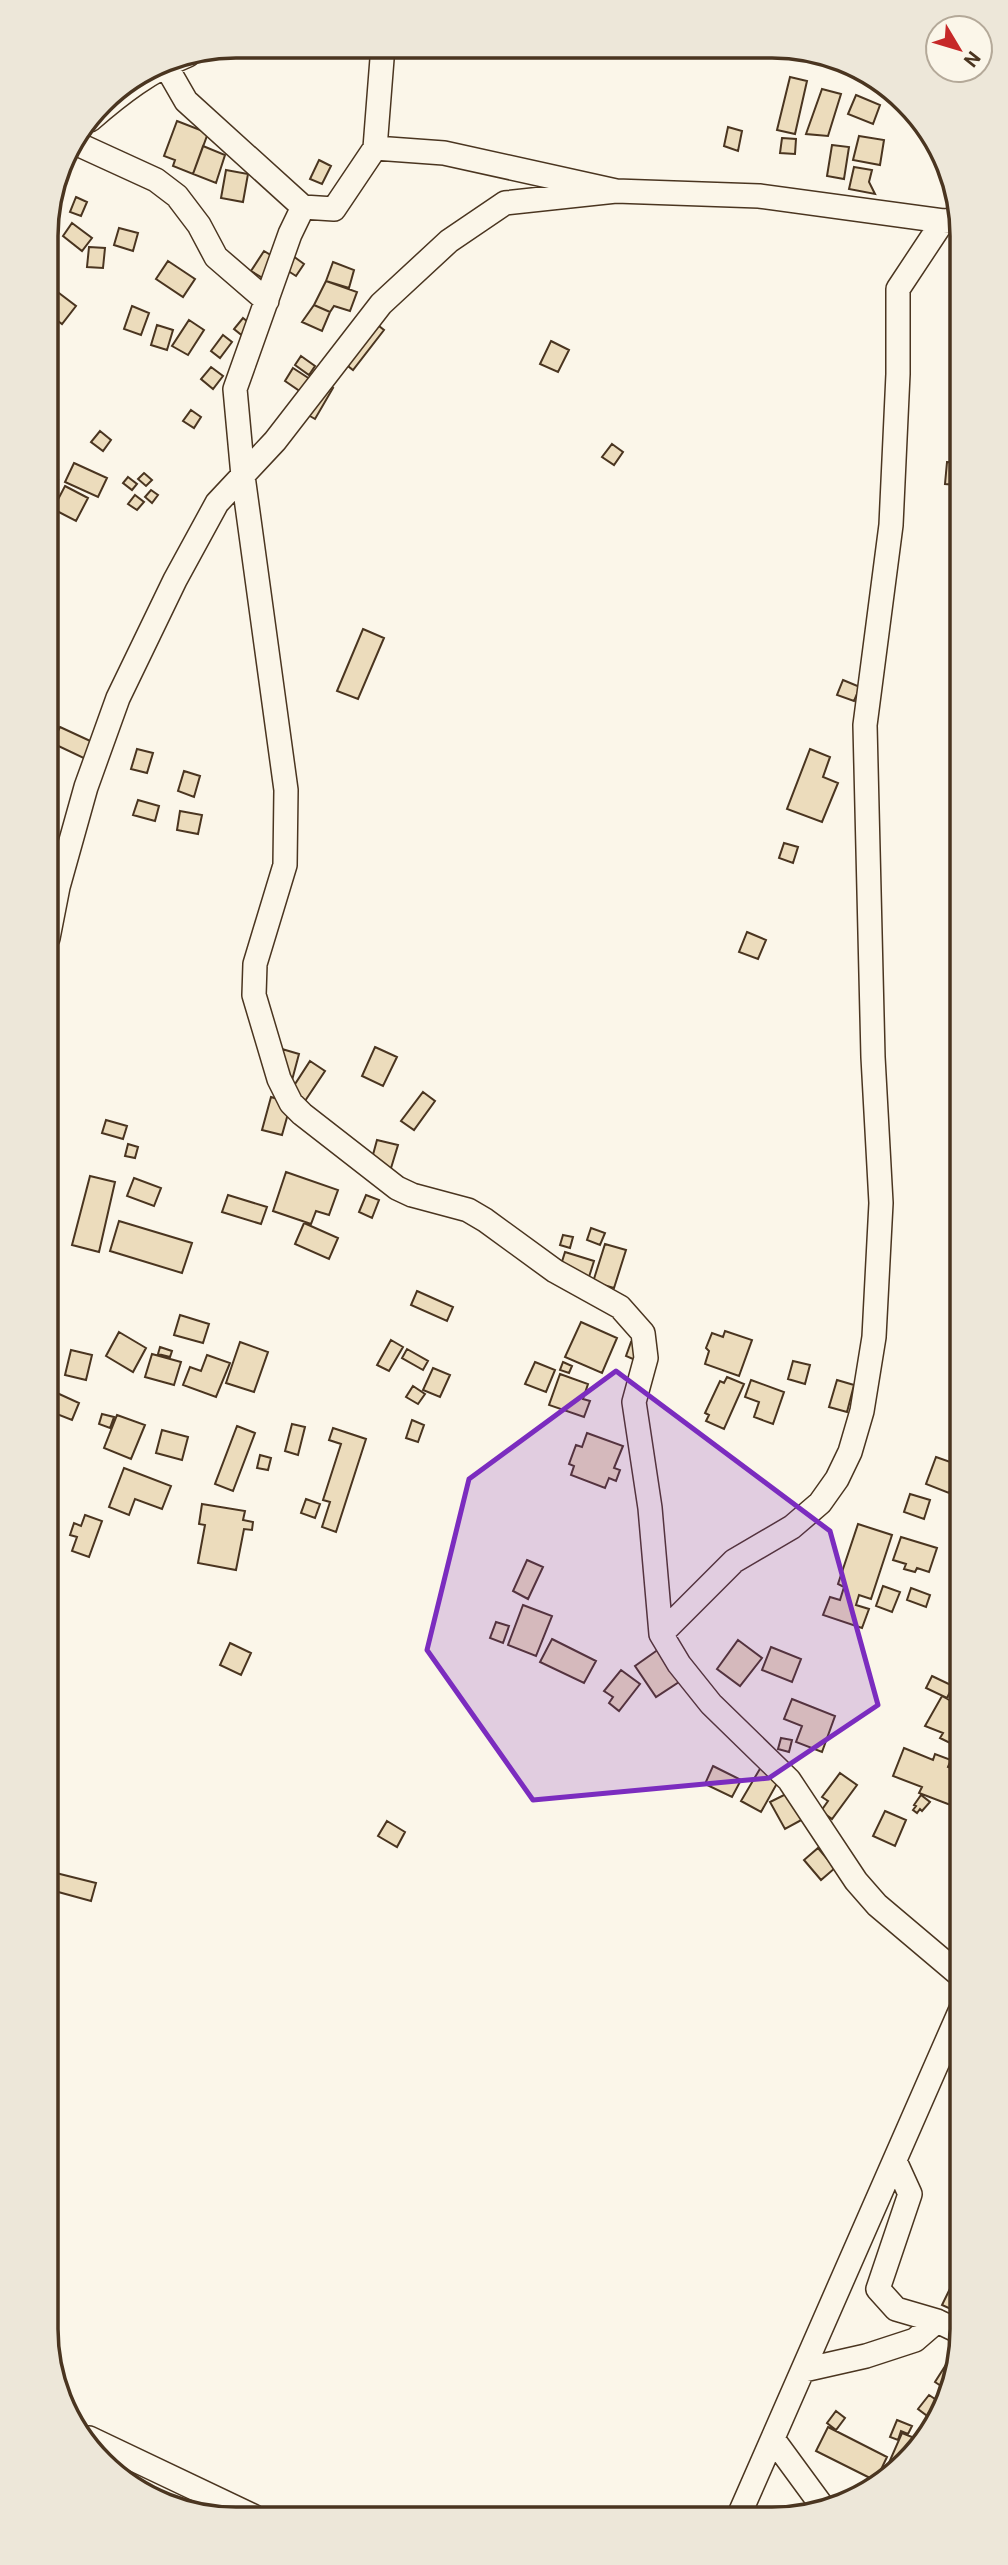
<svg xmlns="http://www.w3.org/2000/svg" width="1008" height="2565" font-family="Roboto,sans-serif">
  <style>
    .building { fill: #ecdcbc; stroke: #4a3520; stroke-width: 2 }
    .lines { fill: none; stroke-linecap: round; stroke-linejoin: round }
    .minor-casing { stroke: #4a3520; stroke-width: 26 }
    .minor { stroke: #fbf6e9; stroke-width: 23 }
    .marked { fill: #7b2cbf; fill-opacity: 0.2; stroke: #7b2cbf; stroke-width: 5; stroke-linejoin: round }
    .rim { fill: none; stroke: #4a3520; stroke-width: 3.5 }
  </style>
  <rect width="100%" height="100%" fill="#fbf6e9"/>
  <path class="building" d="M790,77L807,81L795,134L777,130Z
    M822,89L841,94L828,136L806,134Z
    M856,95L880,105L873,124L848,114Z
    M177,121L208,133L193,174L173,166L175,160L164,156Z
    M728,127L742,131L738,151L724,146Z
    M859,136L884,140L880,165L853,160Z
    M782,138L796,139L795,154L780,153Z
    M832,145L849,147L844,179L827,176Z
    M203,146L225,155L216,183L193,174Z
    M319,160L331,166L322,184L310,179Z
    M854,167L872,170L869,182L875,194L849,189Z
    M226,170L248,174L243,202L221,198Z
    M76,197L87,202L81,216L70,212Z
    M72,223L92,238L82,251L63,236Z
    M119,228L138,233L133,251L114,245Z
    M89,247L105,248L103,268L87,267Z
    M264,251L279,260L266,280L251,271Z
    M293,256L304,264L296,276L285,269Z
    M168,261L195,279L183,297L156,279Z
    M333,262L354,270L349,288L326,281Z
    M326,281L357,292L350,311L334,306L330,312L314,305Z
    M55,290L76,306L62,324L46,312V301Z
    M314,305L330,312L322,331L302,322Z
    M132,306L149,313L141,335L124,329Z
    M365,315L384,330L353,370L334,355Z
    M243,318L253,326L244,337L234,329Z
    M189,320L204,330L188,355L172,346Z
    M157,325L173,330L167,350L151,345Z
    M223,335L232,342L220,358L211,351Z
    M551,341L569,350L558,372L540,364Z
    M301,356L315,366L309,375L295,365Z
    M211,367L223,376L213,389L201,379Z
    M293,368L316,383L307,396L285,381Z
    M320,381L333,388L315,419L303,412Z
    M191,410L201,417L194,428L183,421Z
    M100,431L111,440L103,451L91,442Z
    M612,444L623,452L614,465L602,457Z
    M947,462L957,463V485L945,484Z
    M74,463L107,478L98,497L65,482Z
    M144,473L152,480L146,486L138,479Z
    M47,476L58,480L49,503L47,501Z
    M128,477L137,484L132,490L123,483Z
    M65,486L88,498L76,521L53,509Z
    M151,490L158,495L152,503L145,497Z
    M135,495L144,502L137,510L128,504Z
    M363,629L384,638L358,699L337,691Z
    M843,680L860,687L854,701L837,695Z
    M60,727L99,745L92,762L52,743Z
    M137,749L153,753L147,773L131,769Z
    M810,749L830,757L823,777L838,783L822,822L787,809Z
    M184,771L200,776L194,797L178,791Z
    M138,800L159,806L155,821L133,815Z
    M180,811L202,815L198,834L177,830Z
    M784,843L798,847L793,863L779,858Z
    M747,932L766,940L758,959L739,952Z
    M375,1047L397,1057L383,1086L362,1076Z
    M282,1049L299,1054L291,1084Z
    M310,1061L325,1071L303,1104L288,1095Z
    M423,1092L435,1101L414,1130L401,1121Z
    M271,1097L291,1103L282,1135L262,1130Z
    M106,1120L127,1126L123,1139L102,1133Z
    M377,1140L398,1145L388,1178L368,1173Z
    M128,1144L138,1147L135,1158L125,1156Z
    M286,1172L338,1190L329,1215L316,1211L311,1224L273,1211Z
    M90,1176L115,1182L99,1252L72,1245Z
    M134,1178L161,1188L154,1206L127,1196Z
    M228,1195L267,1207L261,1224L222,1212Z
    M366,1195L379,1200L372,1218L359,1212Z
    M119,1221L192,1243L182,1273L110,1251Z
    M304,1223L338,1238L329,1259L295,1244Z
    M591,1228L605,1233L600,1245L587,1240Z
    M563,1235L573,1237L570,1248L560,1245Z
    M605,1244L626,1250L614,1288L593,1282Z
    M565,1252L594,1261L589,1277L560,1268Z
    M417,1291L453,1307L447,1321L411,1305Z
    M180,1315L209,1324L203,1343L174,1335Z
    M581,1322L617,1338L602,1373L565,1357Z
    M725,1331L752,1340L739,1376L705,1364L709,1351L706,1348L712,1333L723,1337Z
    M119,1332L146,1348L133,1372L106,1356Z
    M391,1340L403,1347L389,1371L377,1365Z
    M240,1342L268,1352L254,1392L226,1383Z
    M631,1342L648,1349L642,1363L626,1356Z
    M160,1347L172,1351L170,1357L158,1354Z
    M407,1349L428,1361L423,1370L402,1358Z
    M71,1350L92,1355L86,1380L65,1375Z
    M152,1354L181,1362L174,1385L145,1377Z
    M207,1355L230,1363L216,1397L183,1385L190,1367L201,1371Z
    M793,1361L810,1365L805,1384L788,1379Z
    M535,1362L555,1370L546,1392L525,1384Z
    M563,1362L572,1366L569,1373L560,1370Z
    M433,1368L450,1375L440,1397L423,1390Z
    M560,1374L588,1384L583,1399L590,1401L584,1417L549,1405Z
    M727,1377L744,1384L724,1429L706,1421L709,1415L705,1413L720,1381L724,1383Z
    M751,1380L784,1392L773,1424L754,1417L759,1402L745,1397Z
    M837,1380L854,1385L847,1412L829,1407Z
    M413,1386L425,1394L418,1404L406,1397Z
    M57,1393L79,1403L72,1420L49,1411Z
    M102,1414L114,1417L110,1428L99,1424Z
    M117,1415L145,1425L131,1459L104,1448Z
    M412,1420L424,1425L418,1442L406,1438Z
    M292,1424L305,1427L298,1455L285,1451Z
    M237,1426L255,1433L233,1491L215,1484Z
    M333,1428L366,1439L336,1532L322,1527L330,1502L323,1500L341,1444L329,1440Z
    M162,1430L188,1437L182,1460L156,1453Z
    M587,1433L623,1446L614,1468L620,1470L616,1481L609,1478L605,1488L571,1475L574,1466L569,1464L576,1445L582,1447Z
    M260,1455L271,1458L268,1470L257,1468Z
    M936,1457L959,1465L949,1493L926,1484Z
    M124,1468L171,1486L162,1509L135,1499L129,1515L109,1507Z
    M910,1494L930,1500L924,1519L904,1512Z
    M306,1499L320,1504L315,1518L301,1513Z
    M202,1504L245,1511L243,1520L253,1522L252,1530L244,1529L236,1570L198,1563L205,1525L199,1524Z
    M85,1515L102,1521L89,1557L72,1551L77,1537L70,1535L74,1523L81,1526Z
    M858,1524L892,1535L871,1599L859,1595L856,1605L869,1609L862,1628L823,1615L830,1597L840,1600L844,1587L838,1584Z
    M901,1537L937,1548L929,1572L917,1568L915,1572L904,1569L906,1564L893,1560Z
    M527,1560L543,1567L528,1599L513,1591Z
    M883,1586L900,1592L892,1612L876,1606Z
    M911,1588L930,1595L926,1607L907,1600Z
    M523,1605L552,1616L536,1656L508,1645Z
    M496,1622L509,1626L503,1643L490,1638Z
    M552,1639L596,1661L584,1683L540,1662Z
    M738,1640L762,1658L740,1686L717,1669Z
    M230,1643L251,1653L241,1675L220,1665Z
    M771,1647L801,1659L792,1682L762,1670Z
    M659,1649L685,1678L656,1697L635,1666Z
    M621,1670L640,1684L619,1711L609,1703L613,1697L604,1691Z
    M932,1676L953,1686L947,1698L926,1688Z
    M942,1696L960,1706V1748L940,1738L943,1733L925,1726Z
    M792,1699L835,1716L822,1752L796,1742L802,1726L784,1719Z
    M781,1738L792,1740L789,1752L778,1749Z
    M904,1748L933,1760L935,1754L951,1760L948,1767L961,1772V1809L919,1793L922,1787L893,1776Z
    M713,1766L741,1780L732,1797L705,1784Z
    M761,1767L780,1778L761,1812L741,1801Z
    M840,1773L857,1785L832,1819L821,1811L828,1801L822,1797Z
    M790,1792L805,1818L785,1829L770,1802Z
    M921,1795L930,1802L922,1811L920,1809L917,1813L913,1810L916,1806L914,1805Z
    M885,1811L906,1820L895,1846L873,1836Z
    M387,1821L405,1832L397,1847L378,1836Z
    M818,1848L835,1868L821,1880L804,1860Z
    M56,1873L96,1883L91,1901L51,1890Z
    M961,2266L962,2267V2314L942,2305Z
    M947,2363L956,2368L950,2392L935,2382Z
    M939,2394L948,2401L934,2421L918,2409L929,2395L935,2399Z
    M836,2411L845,2418L836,2430L827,2423Z
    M897,2420L912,2426L908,2434L901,2431L898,2440L890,2437Z
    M828,2427L887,2457L877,2478L874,2480L816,2451Z
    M902,2433L922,2441L919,2449L915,2454L884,2474Z"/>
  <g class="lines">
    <g class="minor-casing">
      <path id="minor" d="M383,46L375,148L444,153L616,191L759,196L943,221L956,220
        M163,61L186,101L303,207
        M90,120C120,94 151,70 188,55
        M73,142L156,180L177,196L199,225L216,257L267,301
        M375,148L334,209L303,207L290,234L235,389L243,476L286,790L285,865L255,964L254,995L279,1079L291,1103L302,1114L397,1188L412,1195L468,1210L485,1220L555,1271L620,1307L643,1333L646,1358L634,1402L650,1508L661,1634L679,1664L711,1704L789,1780L856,1881L877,1905L961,1976
        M48,938L58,887L86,787L118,698L175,580L217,503L275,441L381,304L449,241L505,203L616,191
        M661,1634L734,1561L792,1527L820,1503L837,1479L850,1452L862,1411L874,1337L881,1203L873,1057L865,725L891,525L898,374V289L943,221
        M895,2161L910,2194L878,2289L896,2309L937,2321L962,2333
        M804,2370L866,2356L915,2340L937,2321
        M89,2438L253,2516
        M773,2439L825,2510
        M740,2513L961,2009"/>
    </g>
    <use href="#minor" class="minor"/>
  </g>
  <path class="marked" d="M616,1371L830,1531L878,1705L769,1778L533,1800L427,1650L469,1479Z"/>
  <path d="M0 0H1008V2565H0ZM236 58H772A178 178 0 0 1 950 236V2329A178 178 0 0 1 772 2507H236A178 178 0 0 1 58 2329V236A178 178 0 0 1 236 58Z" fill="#ede7d9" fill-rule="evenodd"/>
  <path class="rim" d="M236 58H772A178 178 0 0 1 950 236V2329A178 178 0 0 1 772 2507H236A178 178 0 0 1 58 2329V236A178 178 0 0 1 236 58Z"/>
  <g transform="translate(959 49) rotate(128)"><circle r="33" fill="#fbf6e9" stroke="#b4a999" stroke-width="2"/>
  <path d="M0-5L12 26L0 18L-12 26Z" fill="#c62828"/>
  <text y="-10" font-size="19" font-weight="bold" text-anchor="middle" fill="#4a3520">N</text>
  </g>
</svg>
